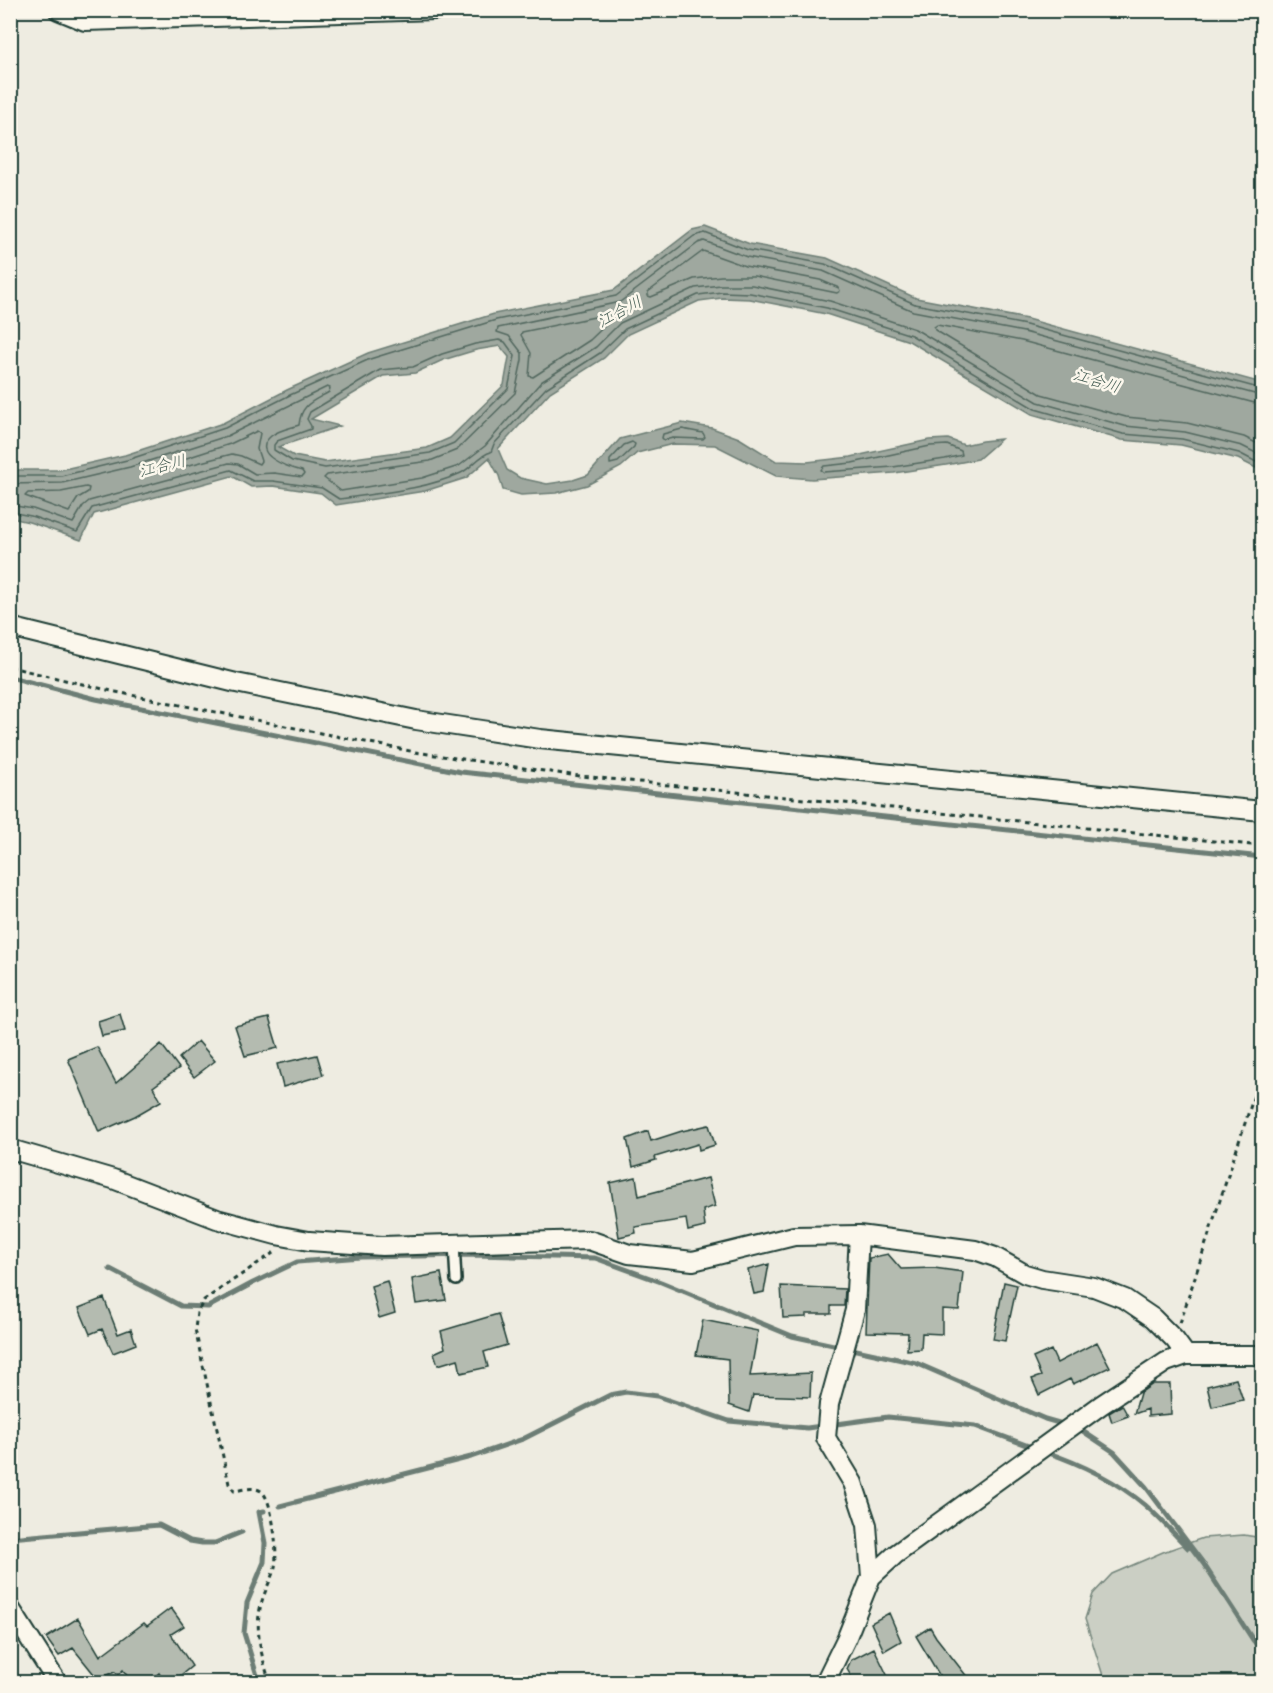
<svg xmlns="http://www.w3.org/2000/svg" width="1273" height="1693" font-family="Pangolin,'Klee One',sans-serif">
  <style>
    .green { fill: #cbcfc4; stroke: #75867c; stroke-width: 1.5 }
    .water { fill: #9fa89f; stroke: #6c7d74; stroke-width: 1.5; fill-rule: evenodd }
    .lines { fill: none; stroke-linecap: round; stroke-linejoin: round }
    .shore { stroke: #52685f; stroke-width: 1.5 }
    .stream { stroke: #6c7d74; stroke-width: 5 }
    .building { fill: #b4bbb0; stroke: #1f3d34; stroke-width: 1.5 }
    .lane-casing { stroke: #1f3d34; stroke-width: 14 }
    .street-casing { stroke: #1f3d34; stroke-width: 22 }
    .path { stroke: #1f3d34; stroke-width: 3; stroke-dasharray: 4.5 4.5; stroke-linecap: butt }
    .lane { stroke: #fbf7ec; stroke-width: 9 }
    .street { stroke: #fbf7ec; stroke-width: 18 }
    .labels { text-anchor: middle; stroke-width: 5; stroke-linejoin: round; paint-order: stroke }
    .water-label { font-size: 16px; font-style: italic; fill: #455d54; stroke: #fbf7ec }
  </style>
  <rect width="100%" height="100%" fill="#eeece1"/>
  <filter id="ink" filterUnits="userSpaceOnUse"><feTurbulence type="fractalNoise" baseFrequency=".0167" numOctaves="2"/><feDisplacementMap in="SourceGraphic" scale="12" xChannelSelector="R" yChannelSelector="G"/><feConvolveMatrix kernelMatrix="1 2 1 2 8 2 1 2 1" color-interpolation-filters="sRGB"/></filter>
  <g filter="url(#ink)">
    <path class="green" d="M1244,1535L1262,1538V1682H1105L1085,1619L1093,1594L1112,1574L1163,1552L1203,1538Z"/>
    <path class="water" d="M705,227L750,244L827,258L916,298L1027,319L1262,383V471L1238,459L1181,445L1122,440L1032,414L909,341L826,314L750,299L722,298L699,301L628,334L604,358L550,392L498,449L507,470L520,478L547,484L573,480L588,475L620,439L682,423L712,428L739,438L776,461L807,462L851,457L929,440L948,439L964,445L982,441L1001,439L978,459L946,465L894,473L812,479L776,476L715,445L673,444L637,453L621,467L587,485L556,493L521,495L503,490L499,476L489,458L466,478L425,491L336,505L321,493L273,486L251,487L232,476L94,514L81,540L29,522L11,518V470H60L125,455L223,423L287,390L368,353L494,314L614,290L692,230ZM500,346L509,357L504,385L450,438L427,448L325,462L294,456L278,447L340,426L311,419L383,376L415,373L443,360L476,350Z"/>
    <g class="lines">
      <path class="shore" d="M703,251L745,266L820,280L839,288L840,291L837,293L754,276H721L694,279L651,297L648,296V292Z
        M609,314L612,316V319L590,340L533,377L529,376L531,353L521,335L522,332Z
        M499,340L505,342L515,356L508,389L454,443L430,453L325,468L292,461L274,450V445L277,441L311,429V426L307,419L310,412L380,370L413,367L442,354L475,344Z
        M1262,396L1024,332L913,311L823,271L747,257L704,241L698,243L620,302L498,328L497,332L509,336L522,353V360L515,393L457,450L430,461L327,475L324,478L341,491L422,478L459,466L485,446L541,382L596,347L620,323L695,288L721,285H752L830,301L915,329L1038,402L1125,426L1185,432L1242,446L1262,456
        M1262,405L1022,341L937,325L934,327L935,330L1041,394L1126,417L1187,423L1244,437L1262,446
        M682,429L703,433L705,437L703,439L673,438L664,440L662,438L663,434Z
        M257,431L260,433L257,449L261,461L259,464L241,456L232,454L170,470L167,468L168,464L230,444Z
        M632,442L635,444L634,447L618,462L610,464V460L624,445Z
        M947,445L961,451L962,455L945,459L893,467L824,472L821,470L824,466L852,463L930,446Z
        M10,476H61L127,460L225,428L290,395L370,359L496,320L616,296L694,236L705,233L748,250L825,264L915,304L1026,325L1262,389
        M10,484L62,483L130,467L227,436L327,387L330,388L329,392C312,402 301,404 299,425C291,428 278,430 271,436C249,455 290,468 302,471L304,474L302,477L274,473L255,474L238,464L229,463L89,501L83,506L73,523L33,509L10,505
        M86,487L89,488L88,492L78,498L69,512L25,496L28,493L61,492Z
        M10,512L31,516L77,532L92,508L231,470L253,481H273L322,488L339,499C379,493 424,490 461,473C472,468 479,455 491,452L494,444L546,388L600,353L625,329L698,295L722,292L750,293L827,308L911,335L1035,409L1123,434L1182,439L1239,453L1262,465"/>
      <path class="stream" d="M10,677L96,699L461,772L1262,857
        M110,1269L181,1306L208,1307L253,1283L297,1262L361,1257L473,1255L595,1258L661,1282L792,1336L916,1363L1045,1419L1066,1425
        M1075,1428L1081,1430L1114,1452L1146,1487L1203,1563L1253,1640L1262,1651
        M1043,1451C1079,1463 1115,1480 1145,1505C1160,1518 1174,1534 1188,1548
        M280,1506L471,1457L523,1439L610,1395L626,1392L657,1396L729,1421L807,1428L888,1417L975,1426L1034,1448
        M10,1538L159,1525L190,1541L202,1543H215L242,1532
        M259,1682L244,1633L247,1603L264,1562L265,1543L259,1512L264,1511"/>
    </g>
    <path class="building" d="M120,1014L125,1031L102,1036L98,1021Z
      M269,1018L278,1048L245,1056L235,1026Z
      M198,1041L215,1061L194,1077L179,1058Z
      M161,1044L179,1068L153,1087L161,1101L135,1116L99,1132L68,1059L97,1047L116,1083Z
      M317,1055L323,1075L283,1087L277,1064Z
      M709,1125L715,1145L699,1150L698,1144L655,1157L656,1160L633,1167L627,1139L648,1131L651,1141L682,1131Z
      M636,1177L639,1196L708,1178L715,1206L703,1210L705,1227L688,1231L686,1219L635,1227L636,1233L619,1237L610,1183Z
      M888,1254L901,1269L934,1268L963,1272L959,1310L942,1309V1334L922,1333L921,1349L907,1350L908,1333L866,1332L869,1258Z
      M769,1264L764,1292L754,1294L748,1270Z
      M441,1273L446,1300L416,1304L412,1279Z
      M387,1281L395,1313L379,1318L371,1286Z
      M1004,1282L1017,1285L1005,1341L993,1339Z
      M781,1286L845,1289L844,1306H831V1314H806V1317L783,1318Z
      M104,1298L118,1334L131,1329L136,1344L113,1353L102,1329L90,1334L79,1308Z
      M498,1314L507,1345L484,1352L488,1367L461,1373L458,1359L438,1365L434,1353L445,1348L441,1331Z
      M703,1320L758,1331L750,1376L811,1373L810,1397L753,1395L749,1412L729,1405L728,1359L696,1355Z
      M1097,1342L1110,1367L1073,1384L1070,1379L1039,1395L1032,1379L1041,1376L1033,1358L1051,1350L1057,1363Z
      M1236,1379L1243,1400L1212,1407L1207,1386Z
      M1153,1384H1170L1171,1414L1148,1416V1409L1134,1414L1140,1393Z
      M1122,1405L1128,1416L1112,1422L1109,1413Z
      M171,1608L184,1626L171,1634L192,1666L171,1683H165L159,1673L147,1683H132L123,1670L118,1675L115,1672L98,1679L73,1648L59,1656L46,1638L78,1618L100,1656L144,1623L147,1626Z
      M889,1613L901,1641L884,1651L871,1623Z
      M930,1627L936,1637L972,1683H944L916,1636Z
      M874,1648L891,1683H855L847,1669L851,1660Z"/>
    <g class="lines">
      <g class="lane-casing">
        <path id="lane" d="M454,1244L456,1280"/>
      </g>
      <g class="street-casing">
        <path id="street" d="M58,10L85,21L435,10
          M10,627L236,683L416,720L540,739L1262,811
          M10,1149L113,1179L217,1219L276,1235L309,1241L382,1246L589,1240L629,1254L693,1261L794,1236L859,1235L975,1250L995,1257L1025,1274L1042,1279L1094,1287L1125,1299L1153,1318L1175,1340L1186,1355
          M859,1235L855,1310L829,1404L826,1438L853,1483L867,1525L871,1577
          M10,1608L57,1682
          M825,1682L847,1637L871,1577L896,1554L1101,1405L1166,1362L1186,1355H1262"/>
      </g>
      <path class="path" d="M10,667L116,692L415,752L571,775L1262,846
        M1180,1323L1262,1071
        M270,1682C263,1662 256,1636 259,1615C261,1597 270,1583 275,1567C278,1553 273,1499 261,1491C253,1486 242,1490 234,1491L229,1484L195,1329L197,1313L204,1300L276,1251"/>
      <use href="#lane" class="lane"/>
      <use href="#street" class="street"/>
    </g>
  </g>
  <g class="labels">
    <g class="water-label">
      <text transform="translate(619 311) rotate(-28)" y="6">江合川</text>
      <text transform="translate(1097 380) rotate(17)" y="6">江合川</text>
      <text transform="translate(162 465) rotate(-14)" y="6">江合川</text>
    </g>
  </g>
  <rect width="1273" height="1693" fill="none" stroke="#fbf7ec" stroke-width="36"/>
  <rect x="18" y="18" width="1237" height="1657" fill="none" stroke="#1f3d34" stroke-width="2" filter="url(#ink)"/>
</svg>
